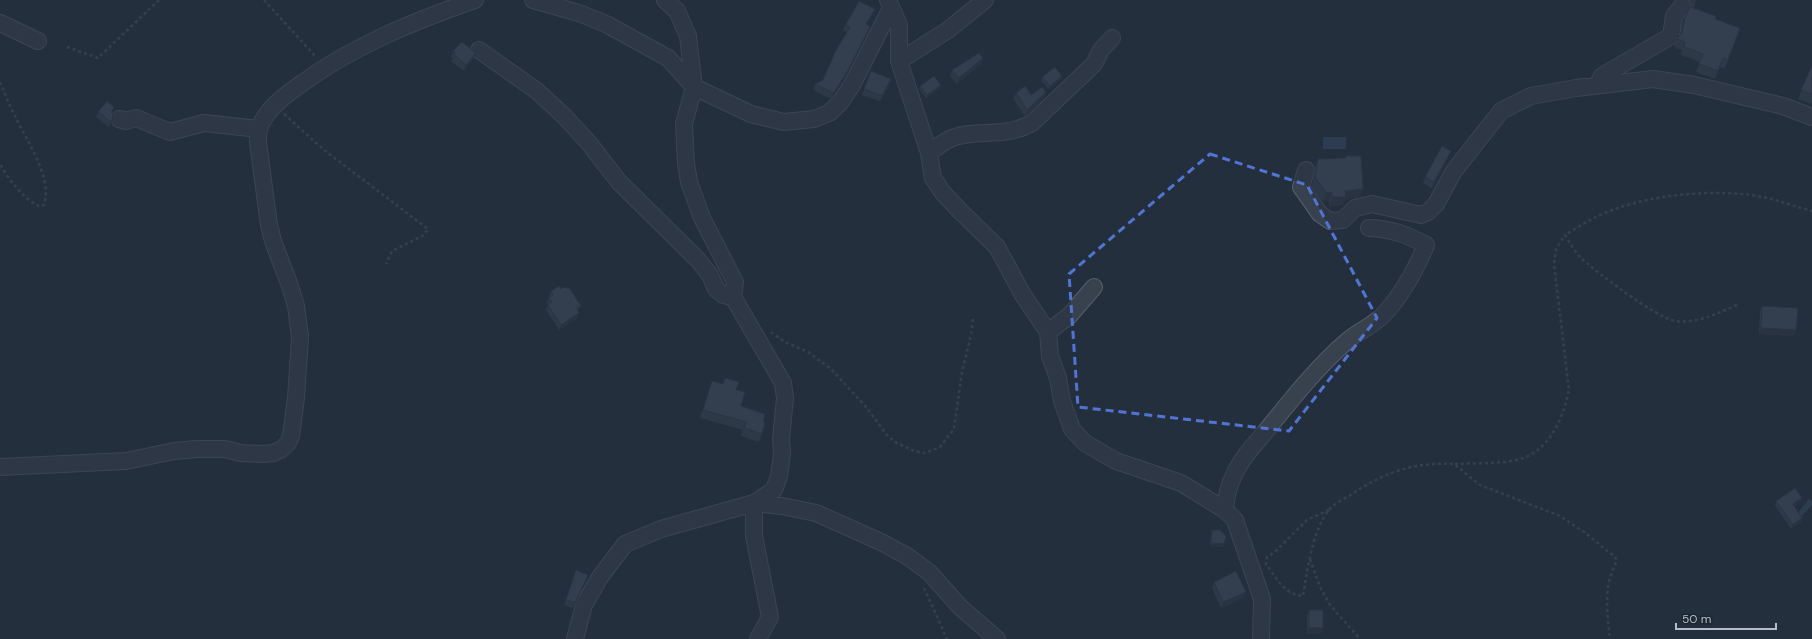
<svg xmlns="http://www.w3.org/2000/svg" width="1812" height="639" font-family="'DM Sans',sans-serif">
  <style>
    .water { fill: #394c67 }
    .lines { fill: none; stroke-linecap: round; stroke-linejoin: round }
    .minor-casing { stroke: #565f6c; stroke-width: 18 }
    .path { stroke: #44595c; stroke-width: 2.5; stroke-dasharray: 3 3; stroke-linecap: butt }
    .minor { stroke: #38414e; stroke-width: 16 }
    .wall { fill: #3b4654 }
    .shaded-wall { fill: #303945 }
    .building { fill: #455162; stroke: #303945 }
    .marked { fill: none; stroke: #5274d3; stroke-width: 3; stroke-dasharray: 8 5; stroke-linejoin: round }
  </style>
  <rect width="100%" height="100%" fill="#242f3e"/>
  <path class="water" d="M1323,137H1346V149H1323Z
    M1809,499L1812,502V505L1801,517L1797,514Z"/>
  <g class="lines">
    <g class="minor-casing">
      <path id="minor" d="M533,0L579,13L606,24L668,58L694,87L751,114L784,122L814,119L829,113L840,103L852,85L891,8
        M888,0L899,25V61L929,153L933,178L943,193L960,211L997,247L1023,295L1048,332L1050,356L1058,378L1062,401L1072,429L1085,443L1116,461L1181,483L1225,510L1235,520L1262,599L1261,639
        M0,23L38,41
        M479,50L537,91L564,116L589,143L619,182L698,260L710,275L716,289L723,295L733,297
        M899,61L948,30L985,0
        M1597,85L1602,76L1671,36L1674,16L1682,6
        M119,119L126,121L136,118L170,132L204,123L259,129
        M929,153C936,148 944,141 952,138C978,128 1003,139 1032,123L1094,64L1101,50L1112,38
        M1306,170L1301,187L1320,214L1330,221L1343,220L1355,208L1372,204L1421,215L1428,212L1436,204L1454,171L1501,111L1531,96L1576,88L1653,79L1694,85L1783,106L1812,117
        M1048,332L1069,316L1094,287
        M0,467L126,461L174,451L196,449H225L241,453L264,454L273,453L282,449L288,443L291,436L296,398L300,337L296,306L290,286L273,241L269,225L258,142C258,135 258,128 262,122C270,106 287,94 301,84C353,46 414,21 475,0
        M1225,510C1226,498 1228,486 1234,475C1241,459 1254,445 1266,431C1291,400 1317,367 1347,341C1360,330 1375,325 1386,312C1403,293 1416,269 1426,245C1406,234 1392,229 1369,228
        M575,639L584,605L600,577L625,544L661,529L754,503L774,490L779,476L782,454L781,439L785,398L783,383L733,297L735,282L702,218L689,182L686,163L684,124L694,87L691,62L688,36L677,11L665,0
        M758,639L770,617L754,536V503L782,506L816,513L881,542L907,556L930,573L960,607L997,639"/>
    </g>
    <path class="path" d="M264,0L316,57
      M67,47L98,58L159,0
      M0,82C5,93 9,105 15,116C26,140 53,177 44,205L38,206C22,197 9,180 0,164
      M284,114L324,150L428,229L424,235L392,251L386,264
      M1737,305C1718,313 1697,324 1675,321C1657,318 1596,272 1581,258C1575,252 1570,243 1565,235C1575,229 1584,223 1594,218C1641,194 1717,187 1768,198C1783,202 1797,207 1812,211
      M771,332L785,342L808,352L830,368L867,408L886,434L895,442L914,451L925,453L940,447L954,429L962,372L971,335L973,319
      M1455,464C1475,463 1497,464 1516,460C1549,453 1563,419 1569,390L1554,264L1556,249L1565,235
      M1329,510L1307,520L1275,552L1267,557L1266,564C1276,578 1285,595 1303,596C1307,572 1313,528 1329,510C1335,503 1344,499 1352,494C1385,472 1414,462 1454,464L1480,485L1560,516L1584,532L1615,557L1617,560C1614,567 1611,574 1609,582C1605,600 1608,621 1610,639
      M1310,559L1320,587L1330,605L1360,639
      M924,588L947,639"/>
    <use href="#minor" class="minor"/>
  </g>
  <path class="wall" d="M1688,0H1696L1694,8L1692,7L1715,19L1740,28L1725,68L1720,67L1715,79L1696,72L1700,62L1681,55L1682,50L1674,47L1677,39L1680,35L1682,25L1685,17L1691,7V2Z
    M873,15L867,24L870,27L868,32L844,80L833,97L831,99L813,90L815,84L823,80L847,32L843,30L846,24Z
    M453,51L473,59L463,71L451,61L453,58L451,57Z
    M983,58L981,64L957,84L950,76L952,70Z
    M1812,65V104L1798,99Z
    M871,71L891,79L889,85L880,101L862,95Z
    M1042,77L1061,79L1048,89L1041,80Z
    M920,86L940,88L926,98L919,89Z
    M1046,92L1044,98L1025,116L1013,99L1016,93L1031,95Z
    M98,112L112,113L113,118L111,124L109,127L96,117Z
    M1346,156L1360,197L1345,199L1343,205L1329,206V201H1323L1312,186L1315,168L1318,159L1345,158Z
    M1449,156L1432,188L1423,183L1425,177Z
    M551,291L579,311V313L577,318L559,330L546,310L548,305L547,303Z
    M1762,306L1794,336L1759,334L1760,311Z
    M725,378L736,390L741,406L763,421L765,423L759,442L741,436L743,430L700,418L712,381L722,384Z
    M1776,501L1801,502L1794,506L1802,518L1801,522L1791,529L1775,505Z
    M1212,530L1224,544L1223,547L1210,546L1211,533Z
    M576,570L586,580L573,608L564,605Z
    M1214,582L1244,598L1221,608L1212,588Z
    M1309,610L1321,634H1307V616Z"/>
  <path class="shaded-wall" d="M875,9L873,15L864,29L866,24Z
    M870,27L868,32L844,80L833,97L831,99L833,93Z
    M476,53L473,59L463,71L466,65Z
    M983,58L981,64L957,84L959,78Z
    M1062,76L1061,79L1048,89L1050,86Z
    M891,79L889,85L880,101L882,96Z
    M941,85L940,88L926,98L927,95Z
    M1046,92L1044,98L1025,116L1027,110Z
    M113,118L111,124L109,127L111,122Z
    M1451,151L1449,156L1432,188L1434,182Z
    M1363,189L1360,197L1345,199L1343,205L1329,206L1332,197L1345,191Z
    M1332,192L1329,201H1323L1326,193Z
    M581,306L579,311L577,308Z
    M579,313L577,318L559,330L561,325Z
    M1761,328L1796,330L1794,336L1759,334Z
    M1802,498L1801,502L1791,509L1793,504Z
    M1802,518L1801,522L1791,529L1793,525Z
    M1211,543L1224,544L1223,547L1210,546Z
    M588,575L586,580L573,608L575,603Z
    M1246,592L1244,598L1221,608L1223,602Z
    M1309,628H1323L1321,634H1307Z"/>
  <path class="building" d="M1693,0H1696V2H1693Z
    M859,1L875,9L866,24L870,27L846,74L835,91L833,93L815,84L823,80L835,52L850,27L846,24Z
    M1690,7L1716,16L1715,19L1740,28L1728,60L1723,58L1718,71L1699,64L1703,54L1684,47L1685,42L1677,39L1682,33L1685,17Z
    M462,42L476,53L466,65L454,55L455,52L453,51Z
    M979,53L983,58L959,78L952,70Z
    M1812,65V94L1801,90Z
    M1055,67L1062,76L1050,86L1042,77Z
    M871,71L891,79L882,96L864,89Z
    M934,76L941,85L927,95L920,86Z
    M1025,86L1031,95L1042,87L1046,92L1027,110L1016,93Z
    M107,101L114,107L112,111L113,118L111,122L98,112Z
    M1442,146L1451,151L1434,182L1425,177Z
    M1346,156H1361L1363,189L1345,191L1346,197H1332V192L1326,193L1315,177L1318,159L1346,158Z
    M559,286L561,289L564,287L570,289L581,306L577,308L579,313L561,325L548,305L552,302L549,297L553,295L551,291Z
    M1762,306L1798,308L1796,330L1761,328Z
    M725,378L739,382L736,390L745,392L741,406L765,414L763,421L765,423L762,434L744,428L746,422L703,410L712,381L723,384Z
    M1795,488L1802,498L1793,504L1802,518L1793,525L1776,501Z
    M1212,530H1220L1226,536L1224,544L1211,543Z
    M576,570L588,575L575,603L566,600Z
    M1236,571L1246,592L1223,602L1214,582Z
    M1309,610H1323V628H1309Z"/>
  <path d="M0 0H1812V639H0ZM1210,154L1307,185L1377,318L1289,431L1078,407L1069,274Z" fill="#242f3e" fill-opacity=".55" fill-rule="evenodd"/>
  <path class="marked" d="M1210,154L1307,185L1377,318L1289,431L1078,407L1069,274Z"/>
  <path d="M1676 623v6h100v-6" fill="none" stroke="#b4bcc9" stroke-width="2"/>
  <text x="1682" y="623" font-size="12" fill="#b4bcc9" stroke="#1d2633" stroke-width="3" paint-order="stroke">50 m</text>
</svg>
